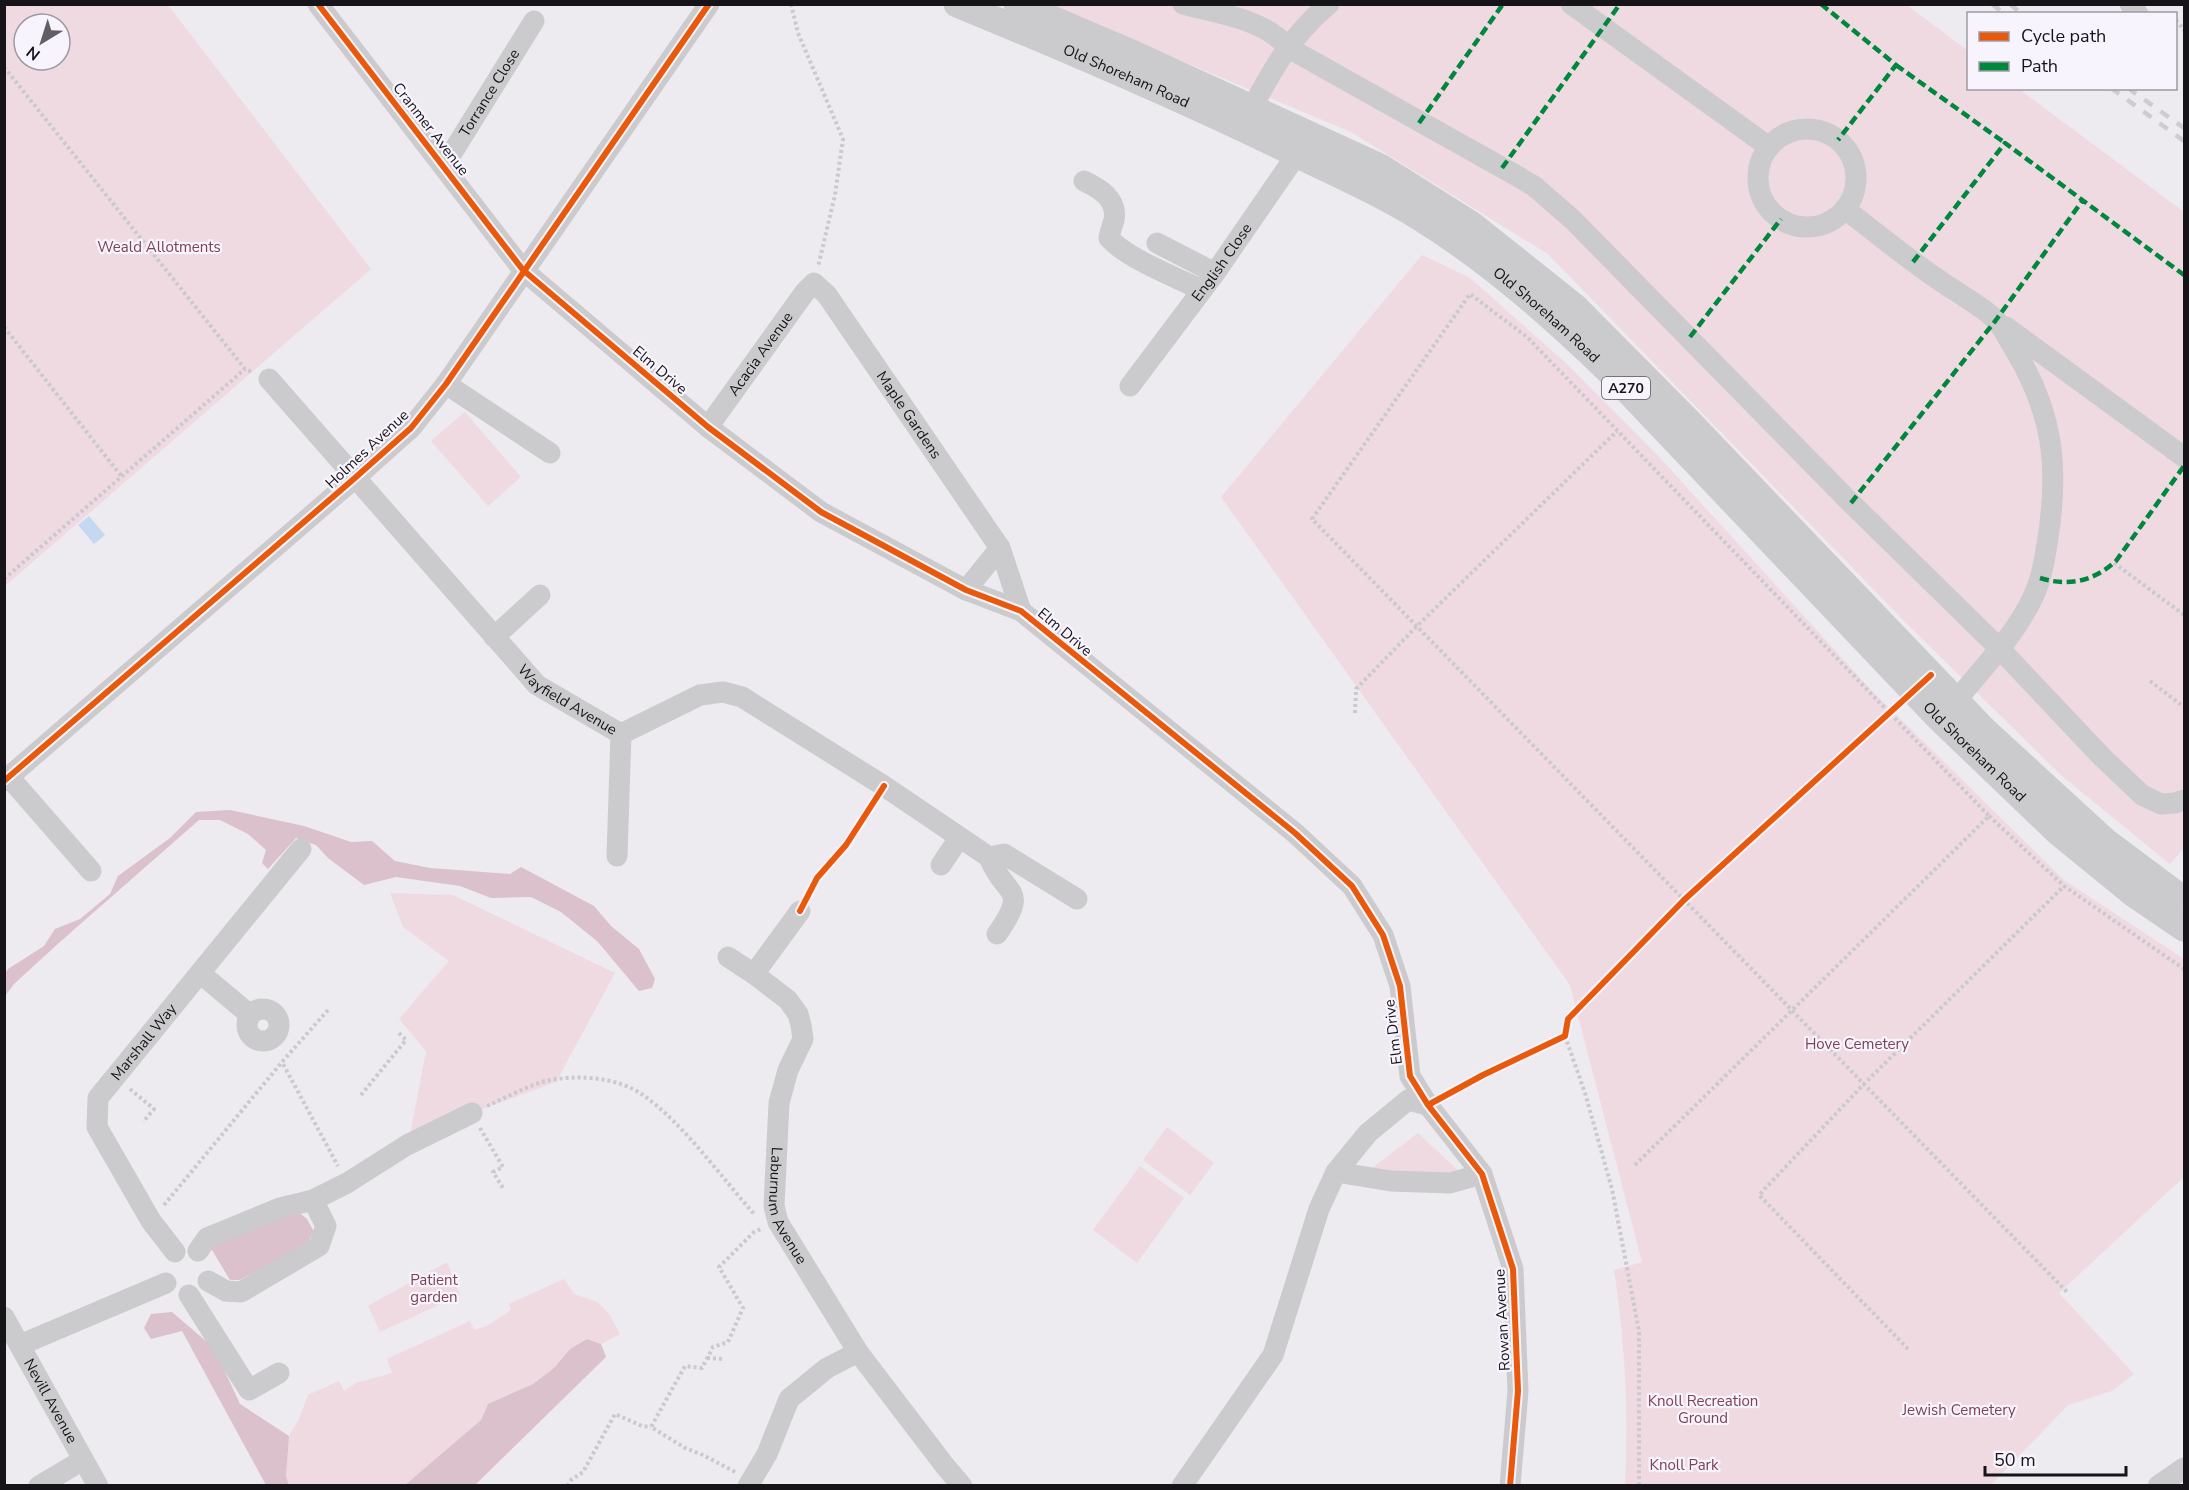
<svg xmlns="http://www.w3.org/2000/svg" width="2189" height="1490" font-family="'Nunito Sans',sans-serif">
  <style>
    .green { fill: #efdae2; fill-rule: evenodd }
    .forest { fill: #dac1cb }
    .water { fill: #c5d8f1 }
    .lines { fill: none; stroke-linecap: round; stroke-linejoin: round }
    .path { stroke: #cac9cd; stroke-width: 4; stroke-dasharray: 3 3; stroke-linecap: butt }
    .minor { stroke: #cbcbcd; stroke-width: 21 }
    .major { stroke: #cbcbcd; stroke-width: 27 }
    .rail { stroke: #cdccce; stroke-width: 4.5; stroke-dasharray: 10 10; stroke-linecap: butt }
    .quiet { stroke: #00873e; stroke-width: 4.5; stroke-dasharray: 9 4.5; stroke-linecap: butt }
    .cycleway-casing { stroke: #f8f4fd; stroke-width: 10 }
    .cycleway { stroke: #e8590c; stroke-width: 6 }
    .labels { text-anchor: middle; stroke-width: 4.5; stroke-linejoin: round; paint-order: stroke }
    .shield { fill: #f8f4fd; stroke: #5a575d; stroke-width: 1.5 }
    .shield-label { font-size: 14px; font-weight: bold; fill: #161419 }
    .street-label { font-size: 15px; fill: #161419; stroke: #f8f4fd }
    .park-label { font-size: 15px; fill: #7d4256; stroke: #f8f4fd }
  </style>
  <rect width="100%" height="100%" fill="#edeaf0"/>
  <path class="green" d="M5,4L168,5L371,269L5,586ZM24,24H60V60H24Z
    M1049,5H1907L1968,51V88L2019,89L2184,212V848L2170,864L2062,776L1911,628L1548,254L1351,132Z
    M1422,255L1470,278L1569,366L1660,458L1873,692L2064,880L2184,959V1177L2059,1293L2134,1374L2112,1391L2068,1405L1991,1485H1625C1629,1413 1625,1342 1614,1270L1642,1262L1570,985L1221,497Z
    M465,412L521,477L488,506L431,441Z
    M390,893L453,895L615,973L556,1082L410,1135L426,1051L399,1019L449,961L403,927Z
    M1167,1127L1214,1163L1190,1195L1143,1160Z
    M1418,1133L1464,1176L1364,1174Z
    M1140,1166L1184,1198L1137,1263L1093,1230Z
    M447,1262L460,1295L380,1332L368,1306Z
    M564,1279L574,1294L598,1302L609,1314L620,1334L601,1344L587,1339L570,1349L554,1368L533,1384L488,1404L481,1420L405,1485H289L286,1477L289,1436L299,1419L308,1395L339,1381L344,1391L356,1383L392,1373L387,1359L470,1321L474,1330L487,1326L511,1310L509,1304Z"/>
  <path class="forest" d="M230,810L304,826L351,842L372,841L395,861L430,868L510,874L521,867L594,906L611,926L639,949L655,979L652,988L639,991L597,941L561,912L531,897L491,898L460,886L396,877L364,885L328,858L316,845L296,838L268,869L262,863L266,850L248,834L220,820H199L61,941L14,984L5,996V973L8,969L44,946L55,929L80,919L110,894L118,876L170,838L196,812Z
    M296,1210L307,1219L314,1232L307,1243L240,1280H230L209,1245Z
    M172,1312L214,1348L240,1404L289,1436L286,1477L289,1485H266L182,1331L151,1339L144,1328L151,1314Z
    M587,1339L601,1344L606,1357L475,1485H405L481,1420L488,1404L533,1384L554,1368L570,1349Z"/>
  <path class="water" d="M89,516L105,535L94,544L78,525Z"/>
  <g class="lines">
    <path class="path" d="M791,4L798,33L843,139L835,195L818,267
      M2176,20L2184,30
      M4,67L245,369L252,372
      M4,327L122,477
      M2114,563L2184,615
      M4,579L245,369
      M2150,681L2184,707
      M1355,713L1356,689L1416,627L1617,431
      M1989,816L2064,886L2184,969
      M328,1010L282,1062L338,1166
      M1565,1036L1585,1093L1612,1189L1639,1331V1486
      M130,1089L154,1109L143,1122
      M361,1095L406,1040L397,1031
      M487,1106C505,1098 523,1088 542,1082C573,1074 616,1076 643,1095C683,1123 722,1178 755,1215
      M480,1128L503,1167L493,1172L503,1188
      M1635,1165L1989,816L1527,337L1470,294L1312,519L2067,1292
      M164,1205L282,1062
      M1908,1349L1759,1195L1863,1085L2064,886
      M707,1358L723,1359
      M735,1472L703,1455L685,1448L651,1427L685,1366L702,1368L713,1347L728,1342L743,1308L719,1267L754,1232L761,1229
      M567,1486L571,1480L583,1472L615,1414L642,1426L651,1427"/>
    <g class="minor">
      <path d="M318,4L523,270L708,427L821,512L966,590L1021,611L1295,833L1352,886L1383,935L1400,986L1410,1076L1428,1105L1482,1174L1513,1269L1518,1391L1510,1486"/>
      <path d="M1183,4C1216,13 1265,19 1287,47L1517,176L1534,186L1573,220L1851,503L1999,648L2102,757L2142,795L2161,804L2175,803L2184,800"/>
      <path d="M1571,4L1769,147"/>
      <path d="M2130,4L2138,14"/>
      <path d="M1245,121C1269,76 1288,38 1329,4"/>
      <circle cx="1807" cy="178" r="49"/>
      <path id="s1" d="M444,166L534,21"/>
      <path d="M1084,181C1099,188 1118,199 1114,220C1112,226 1110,232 1109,238C1126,258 1177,278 1202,290"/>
      <path d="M1845,209C1875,232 1904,256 1936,278C1954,291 1979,304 1995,319C2003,327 2009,341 2015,350C2053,413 2059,466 2048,538C2045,557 2042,577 2034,595C2016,635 1983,667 1956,701L1946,710"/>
      <path d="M1157,243L1215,273"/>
      <path d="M2006,327L2184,457"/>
      <path id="s2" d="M269,379L537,685L621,734L700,695L723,692L742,697L884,786L989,857"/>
      <path d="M446,384L550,453"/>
      <path id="s3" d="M1130,386L1215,273L1297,154L1303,141"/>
      <path id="s4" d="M708,427L805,292L814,283L827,295L1000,548L1021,611"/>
      <path d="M966,590L1000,548"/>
      <path d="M494,637L540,595"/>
      <path d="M9,777L91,871"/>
      <path d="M4,781L356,477L411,428L446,384L709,4"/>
      <path d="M617,856L621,734"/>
      <path d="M989,857L1004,854L1077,899"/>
      <path d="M989,857C1004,897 1031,886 997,934"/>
      <path d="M941,865L959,838"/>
      <path id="s5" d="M800,911L754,974L788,1000L798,1014L801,1025L803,1039L788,1070L779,1103L774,1206L778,1222L858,1352L945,1466L962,1486"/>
      <path d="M728,957L754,974"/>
      <path d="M200,973L250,1015"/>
      <circle cx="263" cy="1025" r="16"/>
      <path d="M1336,1172L1391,1181L1450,1183L1482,1174"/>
      <path d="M198,1251L207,1238L280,1208L313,1200L347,1183L407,1145L472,1113"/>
      <path id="s6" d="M175,1252L151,1221L97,1127L98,1098L301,849"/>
      <path d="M208,1281L226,1291L241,1292L319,1246L326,1226L313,1200"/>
      <path d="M189,1295L249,1390L279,1373"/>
      <path id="s7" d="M4,1317L98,1486"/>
      <path d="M20,1345L166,1283"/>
      <path d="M39,1486L83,1460"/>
      <path d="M748,1486L767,1454L789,1399L827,1368L858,1352"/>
      <path d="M1182,1486L1273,1355L1319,1209L1336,1172L1368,1133L1408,1100L1428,1105"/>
      <path d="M2158,1486L2184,1468"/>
    </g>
    <g class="major">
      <path id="s8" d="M957,4C1069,50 1181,98 1290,151C1335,173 1381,193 1424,220C1492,263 1552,316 1610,372L1938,717L2058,832L2134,894L2184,928"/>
      <path d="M1017,4L1136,55L1380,167L1472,225L1575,307L1688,421L1985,731L2105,841L2184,900"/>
    </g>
    <path class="rail" d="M1992,4L2005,14
      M2010,4L2022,14
      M2111,88L2184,141
      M2128,88L2184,128"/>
    <path class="quiet" d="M1821,4L1896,65L1838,140
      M1896,65L2005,143
      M1419,123L1503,4
      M1502,168L1620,4
      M1913,262L2005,143L2184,275
      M1690,337L1781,219
      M1851,503L1996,320L2083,200
      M2040,578C2069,587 2094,581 2116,561L2184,466"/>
    <g class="cycleway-casing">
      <path id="cycleway" d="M318,4L523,270L708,427L821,512L966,590L1021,611L1295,833L1352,886L1383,935L1400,986L1410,1076L1428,1105L1482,1174L1513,1269L1518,1391L1510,1486
        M4,781L356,477L411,428L446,384L709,4
        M800,911L817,878L846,845L884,786
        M1428,1105L1483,1075L1565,1036L1568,1019L1684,900L1931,675"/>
    </g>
    <use href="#cycleway" class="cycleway"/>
  </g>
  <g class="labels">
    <rect class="shield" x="1602" y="377" width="48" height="22" rx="4.5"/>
    <g class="shield-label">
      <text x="1626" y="393">A270</text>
    </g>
    <g class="street-label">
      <text dy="5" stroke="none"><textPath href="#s8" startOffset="184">Old Shoreham Road</textPath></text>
      <text dy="5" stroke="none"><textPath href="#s1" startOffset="86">Torrance Close</textPath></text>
      <text transform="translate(431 129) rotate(52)" y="5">Cranmer Avenue</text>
      <text dy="5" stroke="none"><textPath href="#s3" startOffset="154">English Close</textPath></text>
      <text dy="5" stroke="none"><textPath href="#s8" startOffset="670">Old Shoreham Road</textPath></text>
      <text dy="5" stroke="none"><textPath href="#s4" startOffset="90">Acacia Avenue</textPath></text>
      <text transform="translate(660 370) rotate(40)" y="5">Elm Drive</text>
      <text dy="5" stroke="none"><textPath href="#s4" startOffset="342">Maple Gardens</textPath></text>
      <text transform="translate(367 449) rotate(-43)" y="5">Holmes Avenue</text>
      <text transform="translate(1065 632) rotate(40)" y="5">Elm Drive</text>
      <text dy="5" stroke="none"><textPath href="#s2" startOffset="440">Wayfield Avenue</textPath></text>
      <text dy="5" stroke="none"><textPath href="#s8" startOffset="1282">Old Shoreham Road</textPath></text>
      <text transform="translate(1393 1032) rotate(-97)" y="5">Elm Drive</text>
      <text dy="5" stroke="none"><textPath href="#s6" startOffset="249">Marshall Way</textPath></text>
      <text dy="5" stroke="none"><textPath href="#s5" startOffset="338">Laburnum Avenue</textPath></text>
      <text transform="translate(1502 1320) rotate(-93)" y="5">Rowan Avenue</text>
      <text dy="5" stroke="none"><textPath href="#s7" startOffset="96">Nevill Avenue</textPath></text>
    </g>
    <g class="park-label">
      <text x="159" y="252">Weald Allotments</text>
      <text x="1857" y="1049">Hove Cemetery</text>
      <text x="434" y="1285">Patient<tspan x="434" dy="17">garden</tspan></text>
      <text x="1703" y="1406">Knoll Recreation<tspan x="1703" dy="17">Ground</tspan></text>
      <text x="1959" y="1415">Jewish Cemetery</text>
      <text x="1684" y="1470">Knoll Park</text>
    </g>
  </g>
  <rect width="2189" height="1490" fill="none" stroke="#161419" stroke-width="12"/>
  <rect x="1967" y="12" width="210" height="78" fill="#f8f4fd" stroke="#9e9aa2" stroke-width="1.5"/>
  <rect x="1979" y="32" width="30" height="9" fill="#e8590c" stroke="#9e9aa2" stroke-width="1.5"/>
  <text x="2021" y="42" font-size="18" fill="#161419">Cycle path</text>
  <rect x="1979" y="62" width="30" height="9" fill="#00873e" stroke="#9e9aa2" stroke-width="1.5"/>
  <text x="2021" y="72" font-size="18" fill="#161419">Path</text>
  <g transform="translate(42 42) rotate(218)"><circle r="28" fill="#f8f4fd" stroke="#9e9aa2" stroke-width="1.5"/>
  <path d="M0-4.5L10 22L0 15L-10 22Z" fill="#615f64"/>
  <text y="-9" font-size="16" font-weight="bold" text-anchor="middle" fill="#161419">N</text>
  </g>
  <path d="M1985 1466v9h141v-9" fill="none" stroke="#161419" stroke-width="3"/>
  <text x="1994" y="1466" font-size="18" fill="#161419" stroke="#f8f4fd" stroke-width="4.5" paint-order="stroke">50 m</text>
</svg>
